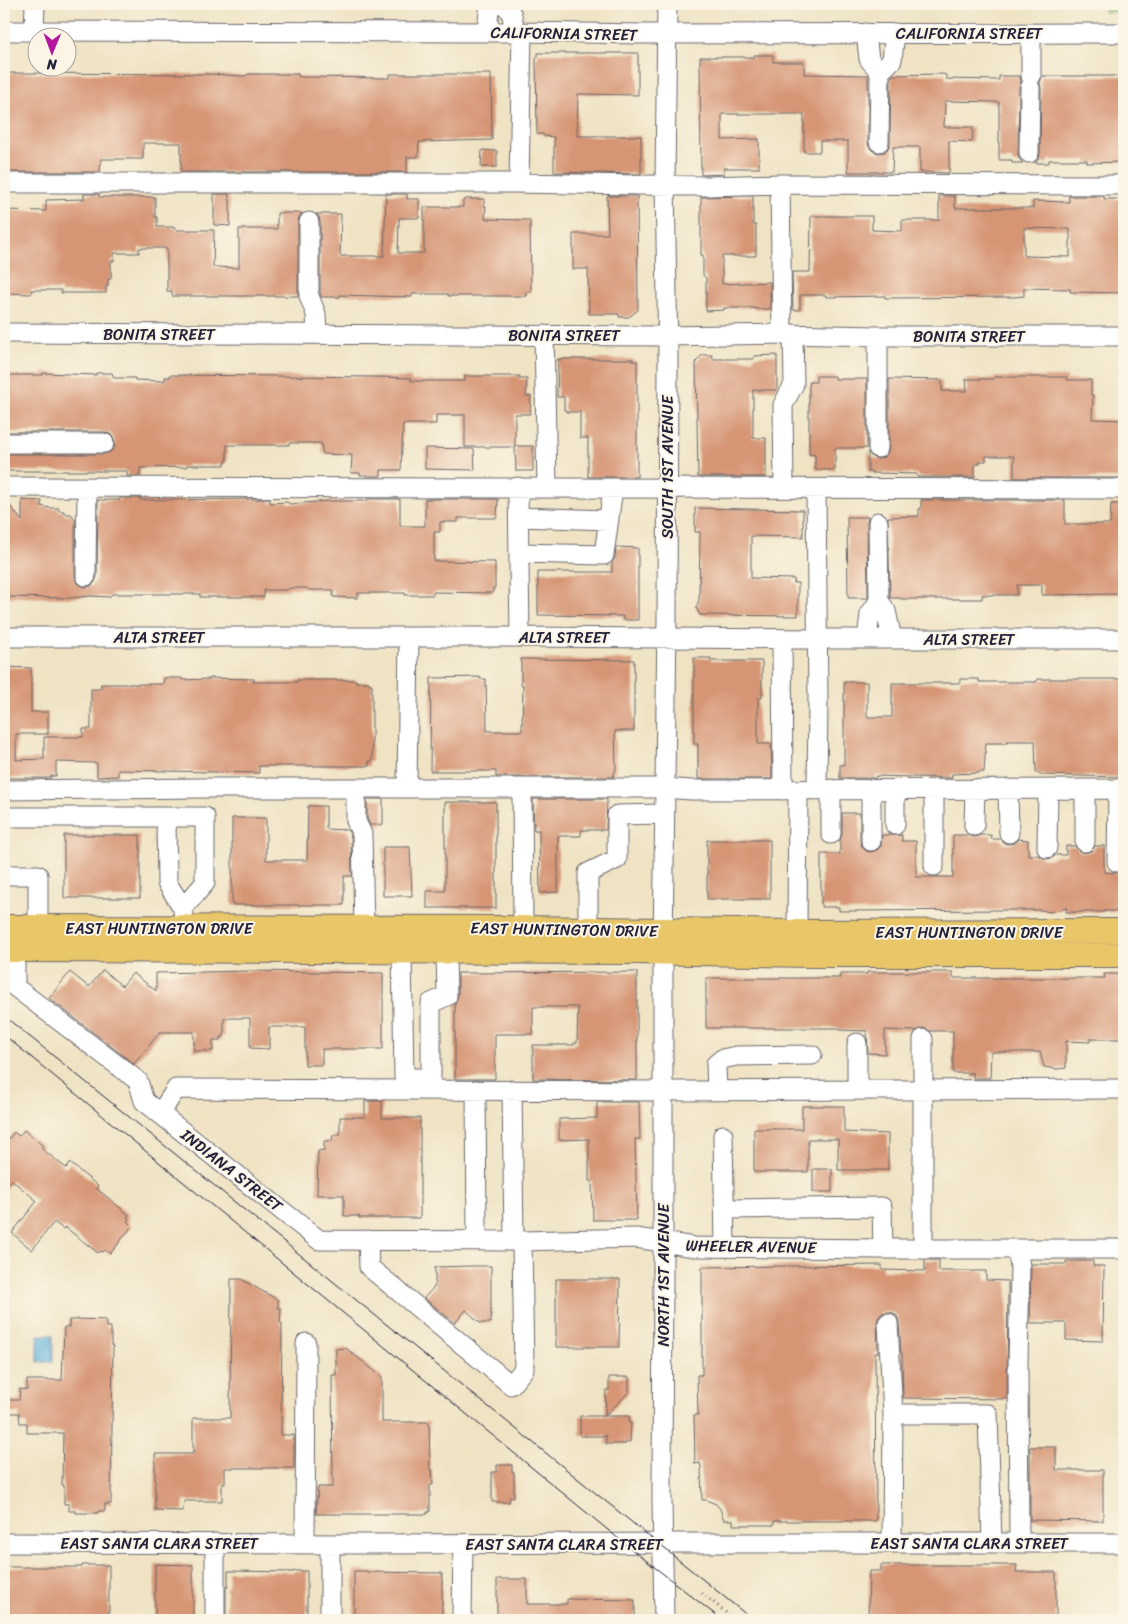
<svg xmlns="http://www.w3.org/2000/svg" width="1128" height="1624" font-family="Sriracha,sans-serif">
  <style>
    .green { fill: #94c879; stroke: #5b755a }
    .water { fill: #62b3dd; stroke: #426a8c }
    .building { fill: #d69574; fill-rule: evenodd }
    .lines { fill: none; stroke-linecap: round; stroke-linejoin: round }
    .minor-casing { stroke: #6a666b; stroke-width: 21 }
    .major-casing { stroke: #6a666b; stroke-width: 26 }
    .path { stroke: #6a666b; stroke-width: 3; stroke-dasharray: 1 4; stroke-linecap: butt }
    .minor { stroke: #fff; stroke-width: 19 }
    .major { stroke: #e9c769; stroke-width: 24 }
    .tram { stroke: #22223b; stroke-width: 1 }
    .labels { text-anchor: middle; stroke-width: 4; stroke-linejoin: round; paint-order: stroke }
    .street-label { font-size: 16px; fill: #22223b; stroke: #fcf5e5 }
  </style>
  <rect width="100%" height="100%" fill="#fcf5e5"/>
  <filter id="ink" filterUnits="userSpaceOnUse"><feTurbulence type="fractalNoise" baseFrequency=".02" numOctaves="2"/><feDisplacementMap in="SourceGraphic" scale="10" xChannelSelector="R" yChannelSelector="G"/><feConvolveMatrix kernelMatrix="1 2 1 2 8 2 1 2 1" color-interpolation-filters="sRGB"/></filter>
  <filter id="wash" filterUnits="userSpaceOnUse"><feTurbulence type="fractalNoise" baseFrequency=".0096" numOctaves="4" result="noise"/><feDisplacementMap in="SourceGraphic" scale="20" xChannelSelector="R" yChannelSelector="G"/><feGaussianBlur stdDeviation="1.12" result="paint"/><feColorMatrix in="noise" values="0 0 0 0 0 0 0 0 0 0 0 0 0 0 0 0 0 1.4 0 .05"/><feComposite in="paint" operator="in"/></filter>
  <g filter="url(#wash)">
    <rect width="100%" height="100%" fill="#efe3c4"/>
    <path class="green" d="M1104,4H1124V12H1104Z"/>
    <path class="water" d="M38,1335H53V1362H38Z"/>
    <g id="blocks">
      <path class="building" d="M538,53H638V95L578,94L577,136H641V174L554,172V137L544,136L543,134H537L536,57H538Z
        M754,55H773V62H804V74L868,75V142L869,147L873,151L878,153L885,152L888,148L890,143L891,77L893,75L943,74L946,75V79L999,80V76H1020L1021,81L1019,88L1018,153L1019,159L1023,163H1012V160H999V102L945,101L944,127H973L972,142L949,141V173L920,172V147H893L892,172H848V141H820V152H804V114H722V140L759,139V168H724V174L701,175L700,57H754Z
        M4,73L209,74L244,76L249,74H298V76L302,77L390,78V74H491L492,140L419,142L418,157H407V172H181V143H143V159H101L100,172H4Z
        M1042,76H1124V162L1087,163V160H1049V163H1035L1039,158L1040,153L1041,88L1040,83Z
        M482,150L497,151V167H481Z
        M84,194H99V197H155V217H157V227H173V228H176V230H214L213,267L239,268V229H277V213H302L299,217L298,222V296H172V291H167V248H139V253H114V261H111V279H108V286H106V293H61V290H31V294L4,293V210L46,211V200L84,199Z
        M214,194H229V200H230V226L214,225Z
        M386,194H407V199H419V218H399L398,253H424V207H463V200H466V199H484V206H486L485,219L530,220L531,292H526V296H448V294H412V297L340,295V297H321L320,292V222L319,217L316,214H341L340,256H384Z
        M607,196H637L638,310L629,317H619V314H589L588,269H573V234H608Z
        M753,196V225H756V256H722V284L770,282V309H755V308H724V310L706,311V278L703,275V255H701V197Z
        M939,196H955V208H1033V201L1069,202V196H1104V199H1124V293L1070,292V289L1024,288V296L1013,297L885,298V296L826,297V295H800V310H793L792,272H810L811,216H872V230L902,231V220H939ZM1024,228L1070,229V257L1024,256Z
        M702,355H712L713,359H754V356L777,355V390H753V438H766V477H698L696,362Z
        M558,359H633V361H637V477H588V438H580V412H566V410H564V397H557Z
        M43,373L96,375V373H112L114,378H135V380L163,381L165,380V377H170V375L377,377L411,378V381H465V376H520L519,379H527L526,396H531L530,414H515V447H465V415H436V424H403L401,470H381V476H367V475H360V473H351L352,455L323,454L321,443H289V445H227V462H225V465H187V467L140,468V476H127V471H4V454H104L110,452L114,448L115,443L113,437L110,434L104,432H4V375H43Z
        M816,376H835V379H867V448H835V470H816V468H815V455L809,454V386L810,382H816Z
        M994,377H1067V380H1091V395H1093L1092,419L1124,420V478H1014V456H986V461H980V464H975V477H917V474L872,473V472H868V452L872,457L878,459L884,457L887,454L889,448V379L942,380V391H967L966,379H994Z
        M515,446H533V471H516Z
        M425,448L474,449L475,470L425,469Z
        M4,498L22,521V500L42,501L41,506L49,508H59V511H64V514H71L75,519V576L76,581L80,585L86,587L91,586L95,582L97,576L98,500H120V498H140V500L270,499V503L287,502L290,504L329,501H367V499H400V526H425V499H498L497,518H458V522H440V532H434V561L495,562V588H493V593L433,592V595H405V593H358V598L333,597V590H309L306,588H290L287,590H264V597H200V594H112L109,597L91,596L70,598L4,597Z
        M921,500H1065V524H1110L1111,504H1124V594L1042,595V585H1017V595H982V599H901L900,598H890L888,517L919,516V509H921Z
        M695,508L803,510V537L751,536V578L794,579V583H798V616L700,615L696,608L699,600L700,532H695Z
        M847,517H868L867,522L868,598H848Z
        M616,547L638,548V620H623V616L538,615V572H612V563L615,557Z
        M694,658H711V661H762V698H758V744H771L772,779H698V744H694Z
        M521,659L634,660V731H615L616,769L613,777H496V771H430L431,678L480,677V679H486L487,731H522L523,685H521Z
        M4,667L31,668V712H48V734H16V760L44,759V737H83V729H91V689H101V684H163L164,678H182V680L210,679V678L254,679V682H297V680H356V682H369V684H372V761H369V766H259V773L118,770V776L97,777V763L56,762V776H51V778H4Z
        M960,679H979V682H1036L1038,679H1124V777L1040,775V773H1036L1035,741H1007V743H986L984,772H979V773L952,774V778L876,776V778H840V765H844V682H867V717H892V683H960Z
        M367,799H383V825H370L367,819Z
        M533,799H607L606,830H581V836H558V892L540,893L539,830H534Z
        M445,802H496V908H427V891H445Z
        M308,806H326V829L348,830L351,837L352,876H344V905H232V818H266V860H307Z
        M842,813H860V841L862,847L866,851L871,852L877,850L881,846L882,835H902V841H916V877H953V835H967L974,837L981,835H991V839H1000L1004,843L1009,844L1014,843L1018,839L1028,840V855H1038L1046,859L1052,858L1056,855H1066V846H1075L1079,851L1085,853L1091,851L1095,846H1104V872L1117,873L1124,871V911H1104V912H1066L1067,908L1049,912L1042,910H1010L839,911V907H821V854H840V840L842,834Z
        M64,835H140V898H64Z
        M707,840H770V899H707Z
        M383,847H410L412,896H383Z
        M103,970L122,986L133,973L156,991V973L250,971L383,973V1049H322V1065H305V1027H269V1049L250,1048V1018H224V1037H221V1040H213V1051H194V1032H160L134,1064L49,998L70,972L89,987Z
        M637,972V1080L533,1079V1045H574V1043H577L578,1007H533V1034H495V1079H455V1003L458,996V973Z
        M867,972H953V978H1105L1104,974H1124V1039H1090V1042L1066,1041V1068L1057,1069L1044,1067L1040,1052H991L990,1078H973V1073H953V1031H930L923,1028L916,1031L885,1030V1054L868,1053L867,1031L840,1030V1028H706V978H840V974H867Z
        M365,1101H382V1118H420V1218H359V1216H344V1195H317L318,1151L324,1150V1141H332L333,1135H340V1117H365Z
        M597,1102H639L640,1139H635L637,1220H593L592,1181H589V1139L559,1140V1119L597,1118Z
        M802,1106H844V1132L888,1134V1170H838V1139H808V1172H754V1129H802Z
        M24,1130L43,1146L41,1148L66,1168L70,1163L98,1186L96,1188L129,1215L127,1217L129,1219L127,1221L132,1226L110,1254L105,1250L103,1252L100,1251L98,1253L65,1227L63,1229L54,1222L32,1250L12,1233L37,1201L12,1180L4,1190V1145L14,1132L19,1136Z
        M813,1169H832V1192H813Z
        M925,1260H939V1271H986V1280L1008,1281L1007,1399L903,1398L902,1353H901L899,1322L897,1316L893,1313L888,1312L882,1313L878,1318L877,1323L878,1353H875L876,1521H774V1525H733V1520H724L720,1509L716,1504L706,1500H702L701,1467L700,1463L695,1464L694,1415H698L697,1375H702V1267L882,1265V1270L925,1271Z
        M1066,1261H1093V1266H1104L1103,1341L1066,1340V1323H1030L1031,1264H1066Z
        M472,1266H491V1323H480L466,1310L455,1323L424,1298L435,1286V1267Z
        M231,1279H241L278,1300V1308H281L280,1323H282L281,1435H294V1468H225V1484H222V1501H184L183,1511L155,1510V1454H193V1418H230Z
        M556,1279H620L619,1347H556Z
        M77,1319L106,1320V1327H111V1346H113L111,1504H105V1511H98V1513H76V1511H69V1504H64V1485H62L63,1433H27V1423H20L19,1413H4V1400H19L20,1389L27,1390V1380H62L64,1327H69V1320H77Z
        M346,1348L382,1377V1422H429L430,1469H432L433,1485H430V1512H427L428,1514H316L318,1487H333L332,1375H336V1349Z
        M609,1377H629V1392L605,1416L606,1390H609Z
        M580,1416H629V1423H631L630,1442H626V1444H606V1436H580Z
        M1030,1447H1056V1470H1103V1521L1030,1520Z
        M497,1465H512V1472H514V1497H510L509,1502H492V1472H497Z
        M155,1564L193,1565V1620H155Z
        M82,1565H109V1620H4V1567H82Z
        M881,1565H1017L1016,1572H1056V1620H868L869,1571H881Z
        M228,1571L294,1572V1571H307V1620H226V1587H228Z
        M354,1571H367V1572L442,1573V1620H354Z
        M497,1579H527V1604H567V1599L635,1600V1620H497Z"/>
    </g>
  </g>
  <g filter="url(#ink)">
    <use href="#blocks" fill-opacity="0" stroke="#6a666b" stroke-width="1"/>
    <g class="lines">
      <g class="minor-casing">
        <path id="minor" d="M505,4L512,15L515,32
          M4,31L522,32L641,34L1124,33
          M34,31L35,4
          M487,32L489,11L493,4
          M866,33L869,59L880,72L892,60L895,33
          M1031,76V33
          M879,142L880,72
          M1029,153L1030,88
          M4,183H513L707,186L780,184L1124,185
          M519,183L522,32
          M780,184L782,334
          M309,290V222
          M309,296L316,314L317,334
          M4,333L667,336L782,334L878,336H1124
          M544,335L547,488
          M4,443H104
          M878,448V336
          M4,487L1124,489
          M518,487L520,637
          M784,488L783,405L794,384L793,334
          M816,489L818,702L817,789
          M519,517L609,520
          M878,522L879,601L886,611L892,639
          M519,553L604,555L613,488
          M86,576L87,488
          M4,637H520L818,639H1124
          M782,639L783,790
          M867,639L870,614L879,601
          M407,787L409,637
          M356,788V821L362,834L364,928
          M522,788L523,928
          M1008,789L1009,833
          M4,790L204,788H664L691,790L1124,789
          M4,817H205V883L183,908L184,928
          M166,817L167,883L183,908
          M895,825V789
          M974,826L975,789
          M831,834V789
          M871,841V789
          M1085,842V789
          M1047,848L1048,789
          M1117,862L1118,789
          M934,866V789
          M4,875H38V927
          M588,929V873L617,859V815L664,814
          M797,932L798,790
          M15,949V987L138,1081L144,1101L319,1240L522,1241L636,1238L694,1247L883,1249H1124
          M402,952L404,1078H431V1003L447,996L446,952
          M857,1043V1090
          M476,1090L477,1240
          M512,1090L514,1241
          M717,1090L716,1064L722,1059L737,1056L812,1055
          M160,1114L176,1089L662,1091L1124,1089
          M723,1135L725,1247
          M725,1209L882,1207L883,1249
          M368,1240L369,1267L511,1385L524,1369L522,1241
          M923,1249V1039
          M1017,1249L1020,1266L1018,1365L1019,1543
          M888,1323L893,1414
          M4,1543L372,1544L656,1543H1124
          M892,1543L893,1414H988L992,1543
          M305,1544L306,1343
          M330,1544V1620
          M215,1620V1543
          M462,1620L463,1544
          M664,1620L662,1500L663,1264V952L667,618L668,355L665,184L667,4"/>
      </g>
      <g class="major-casing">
        <path id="major" d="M4,927L523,928L797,932L1124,931
          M4,950L633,952L810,955H1124"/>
      </g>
      <path class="path" d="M702,1593L735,1620"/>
      <use href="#minor" class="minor"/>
      <use href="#major" class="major"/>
      <path class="tram" d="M4,1016L753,1620
        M4,1035L625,1544L722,1620"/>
    </g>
  </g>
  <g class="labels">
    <g class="street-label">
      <text transform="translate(564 33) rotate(1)" y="6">CALIFORNIA STREET</text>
      <text x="969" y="39">CALIFORNIA STREET</text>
      <text x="159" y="340">BONITA STREET</text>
      <text x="564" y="341">BONITA STREET</text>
      <text x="969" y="342">BONITA STREET</text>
      <text transform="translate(667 467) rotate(-90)" y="6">SOUTH 1ST AVENUE</text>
      <text x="159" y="643">ALTA STREET</text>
      <text x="564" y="643">ALTA STREET</text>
      <text x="969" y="645">ALTA STREET</text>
      <text x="159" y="934">EAST HUNTINGTON DRIVE</text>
      <text transform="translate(564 929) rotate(1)" y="6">EAST HUNTINGTON DRIVE</text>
      <text x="969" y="938">EAST HUNTINGTON DRIVE</text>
      <text transform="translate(232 1170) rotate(38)" y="6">INDIANA STREET</text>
      <text transform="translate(751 1246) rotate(1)" y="6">WHEELER AVENUE</text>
      <text transform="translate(663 1275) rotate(-90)" y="6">NORTH 1ST AVENUE</text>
      <text x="159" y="1549">EAST SANTA CLARA STREET</text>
      <text x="969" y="1549">EAST SANTA CLARA STREET</text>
      <text x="564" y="1550">EAST SANTA CLARA STREET</text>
    </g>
  </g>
  <rect width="1128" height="1624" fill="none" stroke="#fcf5e5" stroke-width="20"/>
  <g transform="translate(52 52) rotate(181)"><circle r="24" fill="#fcf5e5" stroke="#a5a1a1"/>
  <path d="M0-4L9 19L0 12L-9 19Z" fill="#b5179e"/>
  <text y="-8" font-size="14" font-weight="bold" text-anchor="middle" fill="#22223b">N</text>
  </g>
</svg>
